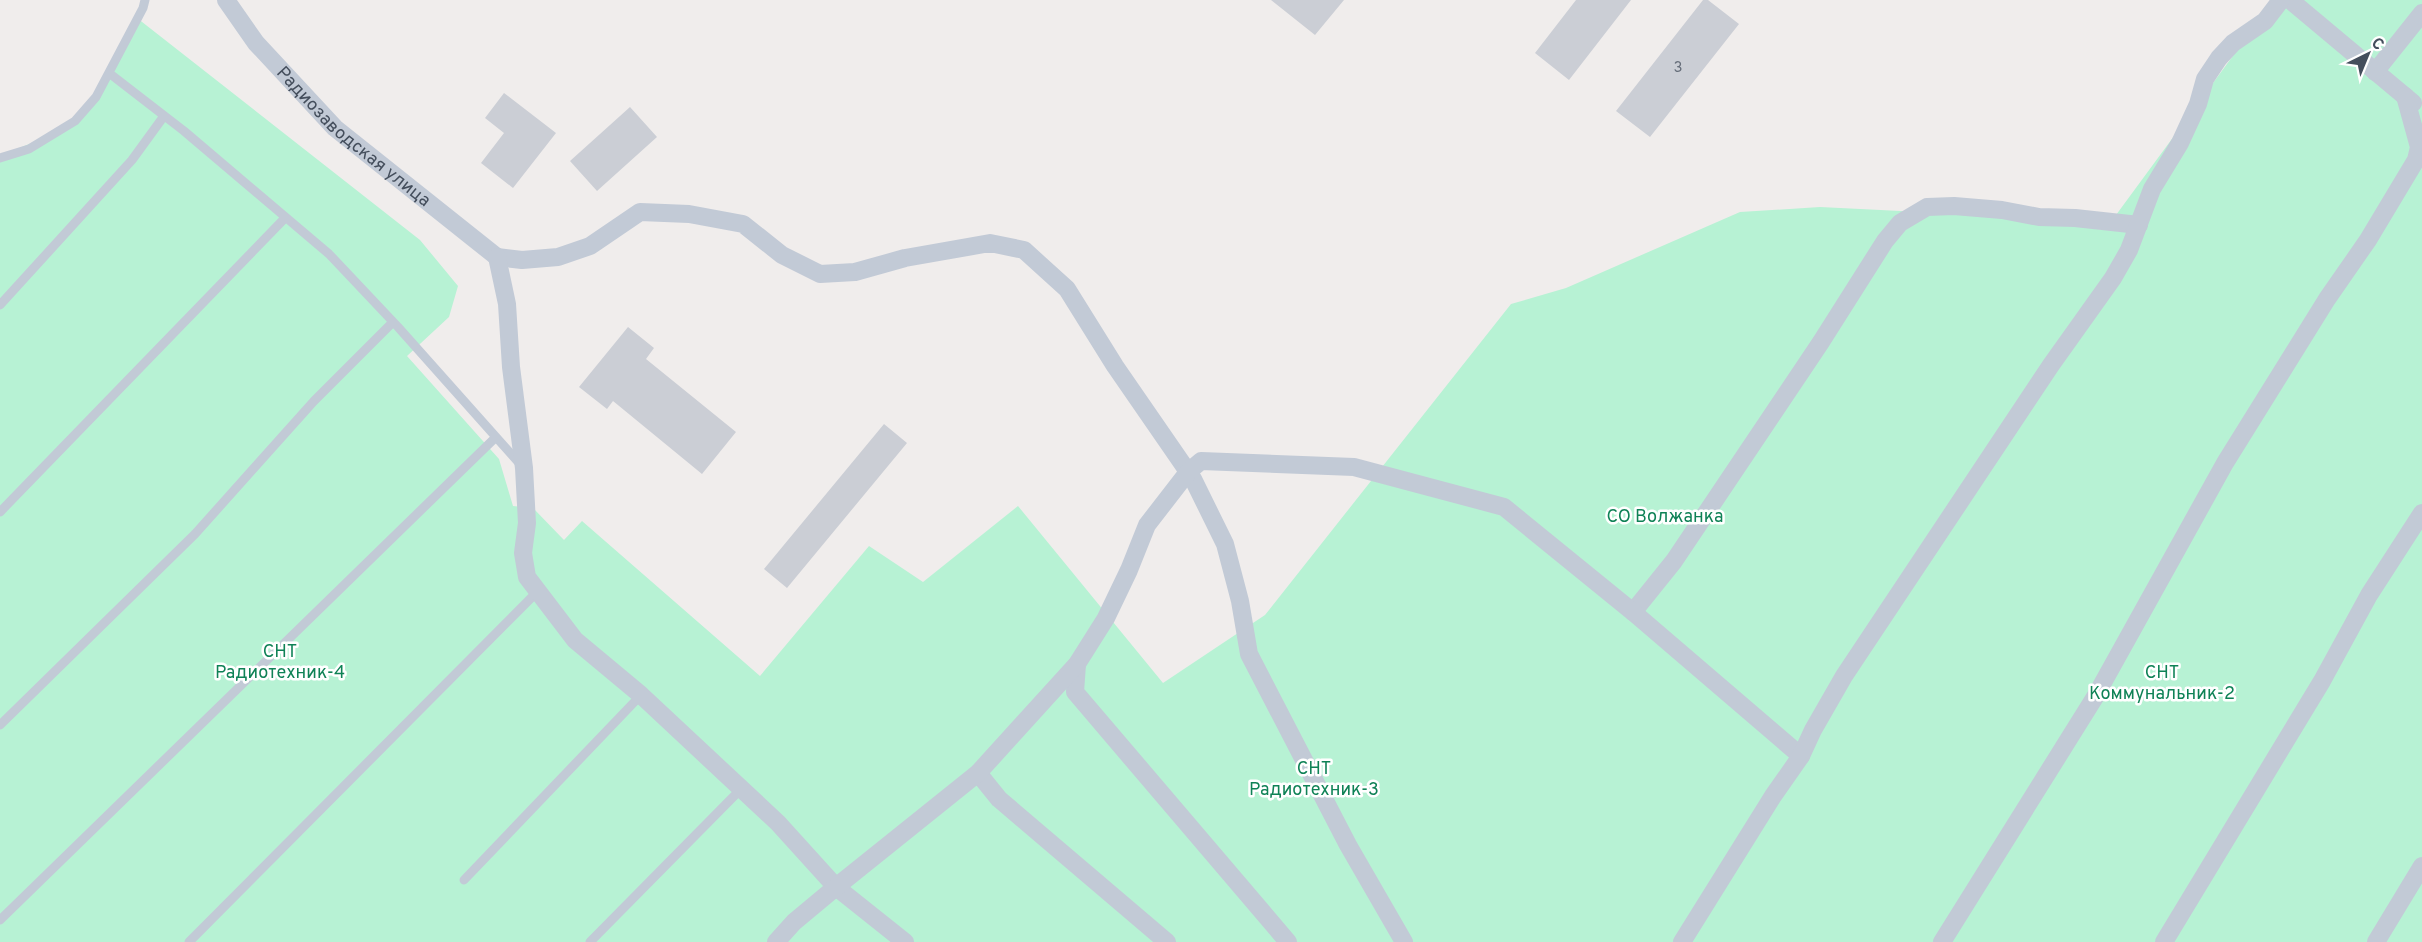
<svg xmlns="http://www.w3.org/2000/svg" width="2422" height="942" font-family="Overpass,sans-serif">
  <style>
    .green { fill: #b7f2d4 }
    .building { fill: #cbced5 }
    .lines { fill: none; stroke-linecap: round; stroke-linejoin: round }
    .lane { stroke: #c2cad6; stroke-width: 9 }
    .street { stroke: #c2cad6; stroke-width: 18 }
    .labels { text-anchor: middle; stroke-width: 5; stroke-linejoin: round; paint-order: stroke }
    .number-label { font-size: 15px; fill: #666e7a }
    .street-label { font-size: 18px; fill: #444e5c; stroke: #fff }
    .park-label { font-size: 18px; fill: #0f8256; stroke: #fff }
  </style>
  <rect width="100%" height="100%" fill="#f0edec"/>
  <path class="green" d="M2274,0H2422V942H0V156L51,135L79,120L137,18L420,240L458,286L449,317L407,356L499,459L513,506L533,508L564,540L582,521L760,676L869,546L923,582L1018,506L1163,683L1265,615L1511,304L1566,288L1740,212L1820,207L2001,216L2105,230Z"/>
  <path class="building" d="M1271,0H1344L1315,35Z
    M1576,0H1631L1569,80L1535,53Z
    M1703,0H1708L1739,24L1650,137L1616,111Z
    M504,93L556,133L513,188L481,163L504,133L485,118Z
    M630,107L657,137L597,191L570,161Z
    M628,327L654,348L646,359L736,432L702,474L613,401L607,409L579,387Z
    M884,424L907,443L787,588L764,569Z"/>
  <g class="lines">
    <path class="lane" d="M109,73L184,131L329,254L398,327L520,464
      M0,158L29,149L75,121L96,97L143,8L145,0
      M0,305L132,160L164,116
      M0,512L285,218
      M0,725L195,534L314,401L393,322
      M464,880L641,695
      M0,920L496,437
      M189,942L538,591
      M590,942L741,789"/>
    <g class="street">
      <path id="s1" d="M226,0L256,43L335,128L497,257"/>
      <path d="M2290,0L2413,103"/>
      <path d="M2375,72L2422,13"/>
      <path d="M497,257L522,260L558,257L590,246L640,212L689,214L743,224L782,255L820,274L855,272L905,258L990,243L1024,250L1067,289L1115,366L1193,479L1225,544L1240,601L1249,654L1348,845L1404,942"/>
      <path d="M497,257L507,304L511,367L524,468L527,523L523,553L527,577L575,640L641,695L778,823L836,887L905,942"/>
      <path d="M1633,612L1674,561L1821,342L1885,241L1900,223L1927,207L1954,206L2002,210L2039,217L2075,218L2139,225"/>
      <path d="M1077,664L1075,692L1288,942"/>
      <path d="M978,773L999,799L1167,942"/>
      <path d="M776,942L794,922L836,887L978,773L1077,664L1106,618L1129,570L1147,525L1188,472L1201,461L1354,467L1504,507L1633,612L1801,756"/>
      <path d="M1682,942L1773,796L1801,756L1813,730L1844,676L2051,365L2113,278L2129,250L2152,189L2180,143L2198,104L2205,79L2219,58L2233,43L2265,21L2281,0"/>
      <path d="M1942,942L2095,697L2225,463L2327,299L2368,240L2416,160L2419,147L2405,96"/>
      <path d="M2164,942L2322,681L2369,595L2422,513"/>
      <path d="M2376,942L2422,866"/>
    </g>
  </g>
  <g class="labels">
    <g class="number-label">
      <text x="1678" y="72">3</text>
    </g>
    <g class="street-label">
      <text dy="6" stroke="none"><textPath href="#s1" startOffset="188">Радиозаводская улица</textPath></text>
    </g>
    <g class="park-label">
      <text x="1665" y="522">СО Волжанка</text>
      <text x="280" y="657">СНТ<tspan x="280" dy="21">Радиотехник-4</tspan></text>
      <text x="2162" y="678">СНТ<tspan x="2162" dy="21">Коммунальник-2</tspan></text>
      <text x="1314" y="774">СНТ<tspan x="1314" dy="21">Радиотехник-3</tspan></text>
    </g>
  </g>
  <g transform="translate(2368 54) rotate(43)" stroke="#ffffff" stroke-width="4.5" paint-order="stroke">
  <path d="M0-4.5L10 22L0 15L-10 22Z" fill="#444e5c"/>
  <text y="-9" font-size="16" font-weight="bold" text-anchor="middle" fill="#444e5c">С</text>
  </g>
</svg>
